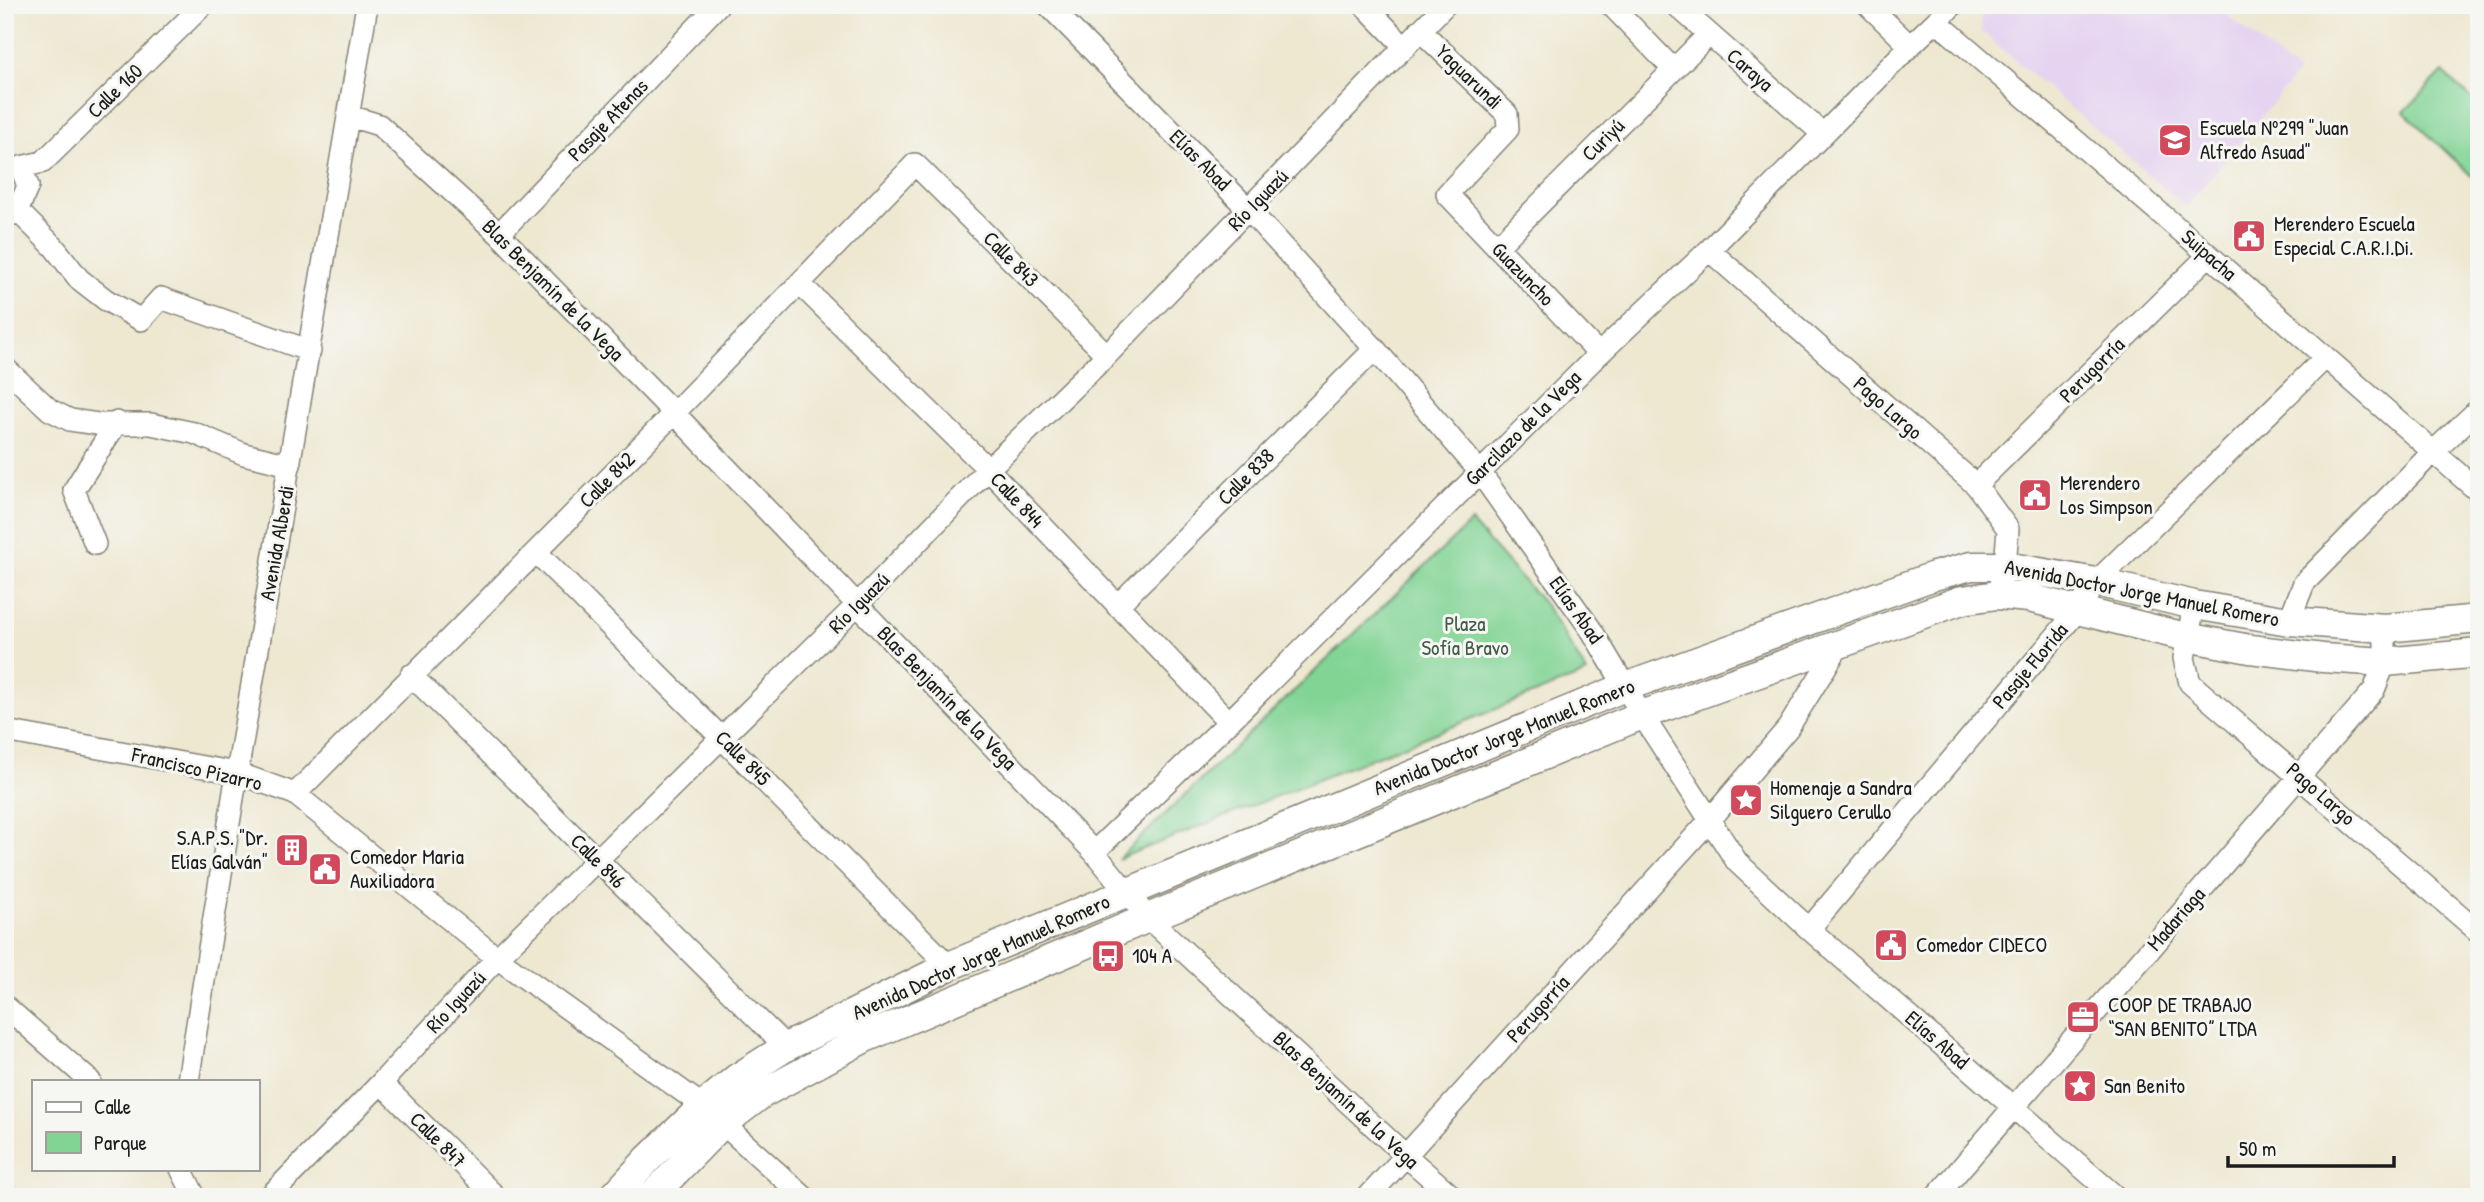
<svg xmlns="http://www.w3.org/2000/svg" width="2484" height="1202" font-family="'Patrick Hand',sans-serif">
  <style>
    .built { fill: #e5d3f1 }
    .green { fill: #82d495; stroke: #4f7858; stroke-width: 2 }
    .lines { fill: none; stroke-linecap: round; stroke-linejoin: round }
    .minor-casing { stroke: #858276; stroke-width: 24 }
    .major-casing { stroke: #858276; stroke-width: 31 }
    .minor { stroke: #fff; stroke-width: 21 }
    .major { stroke: #fff; stroke-width: 28 }
    .labels { text-anchor: middle; stroke-width: 6; stroke-linejoin: round; paint-order: stroke }
    .street-label { font-size: 21px; fill: #1c1c1c; stroke: #f6f6f2 }
    .poi-label { font-size: 21px; fill: #1c1c1c; stroke: #f6f6f2; text-anchor: start }
    .park-label { font-size: 21px; fill: #405c46; stroke: #f6f6f2 }
  </style>
  <rect width="100%" height="100%" fill="#f6f6f2"/>
  <filter id="ink" filterUnits="userSpaceOnUse"><feTurbulence type="fractalNoise" baseFrequency=".0143" numOctaves="2"/><feDisplacementMap in="SourceGraphic" scale="14" xChannelSelector="R" yChannelSelector="G"/><feConvolveMatrix kernelMatrix="1 2 1 2 8 2 1 2 1" color-interpolation-filters="sRGB"/></filter>
  <filter id="wash" filterUnits="userSpaceOnUse"><feTurbulence type="fractalNoise" baseFrequency=".00686" numOctaves="4" result="noise"/><feDisplacementMap in="SourceGraphic" scale="28" xChannelSelector="R" yChannelSelector="G"/><feGaussianBlur stdDeviation="1.57" result="paint"/><feColorMatrix in="noise" values="0 0 0 0 0 0 0 0 0 0 0 0 0 0 0 0 0 1.4 0 .05"/><feComposite in="paint" operator="in"/></filter>
  <g filter="url(#wash)">
    <rect width="100%" height="100%" fill="#eee8d1"/>
    <path class="built" d="M1993,5H2215L2298,73L2186,207L1982,32L1981,17Z"/>
    <path class="green" d="M2443,72L2479,106L2477,181L2404,112Z
      M1471,522L1546,606L1587,673L1118,859Z"/>
  </g>
  <g filter="url(#ink)">
    <g class="lines">
      <g class="minor-casing">
        <path id="minor" d="M1048,5L1248,209L1375,349L1479,471L1592,631L1642,715L1737,862L1809,929L2116,1197
          M1364,5L1405,47
          M1611,5L1673,69
          M1676,5L1823,134
          M1868,5L1910,46
          M1936,21L2209,255L2479,492
          M1420,30L1507,114L1508,129L1447,194L1599,354
          M350,116L379,125L499,234L674,413L1094,852L1148,918L1405,1155L1453,1197
          M21,167L43,162L203,5
          M16,209L54,247L79,279L106,300L141,320L161,298L310,351
          M5,219L20,205L28,186L21,167
          M499,234L718,5
          M1497,247L1709,34
          M1709,250L1976,485L2008,529L2005,566L1997,595
          M800,284L988,469L1229,722
          M5,368L50,410L70,420L98,424H151L194,433L244,454L290,465
          M1976,485L2209,255
          M95,544L74,490L117,422
          M536,552L949,966
          M2194,605L2184,658L2190,683L2479,932
          M1117,606L1375,349
          M2289,621L2304,583L2433,452L2479,409
          M411,675L786,1047
          M5,731L237,773L295,794L497,958L703,1106L804,1197
          M295,794L674,413L915,164L1107,355
          M1094,852L1229,722L1599,354L1709,250L1910,46L1953,5
          M1809,929L2078,610L2096,582L2325,358
          M5,1006L90,1081
          M188,1081L237,773L367,5
          M381,1083L496,1197
          M181,1169L195,1197
          M269,1197L381,1083L497,958L857,605L988,469L1107,355L1445,5
          M1368,1197L1709,821L1788,728L1840,644
          M1936,1197L2374,690L2385,662V628"/>
      </g>
      <g class="major-casing">
        <path id="major" d="M613,1197L648,1159L703,1106L737,1078L786,1047L949,966L1625,687L1934,576L1971,566H2005L2096,582L2194,605L2289,621L2385,628L2479,619
          M651,1197L721,1125L762,1094L865,1038L1148,918L1642,715L1962,600L1997,595L2029,598L2186,637L2250,649L2323,658L2385,662L2479,653"/>
      </g>
      <use href="#minor" class="minor"/>
      <use href="#major" class="major"/>
    </g>
  </g>
  <defs>
    <g id="school-square" transform="scale(1.75)"><rect x="-9" y="-9" width="18" height="18" rx="4" fill="#d1495b" stroke="#f6f6f2"/><path d="M0-5L7-2L0 1L-7-2ZM-4 1L0 2.5L4 1V4Q0 6-4 4Z" fill="#fff"/></g>
    <g id="civic-square" transform="scale(1.75)"><rect x="-9" y="-9" width="18" height="18" rx="4" fill="#d1495b" stroke="#f6f6f2"/><path d="M-.6-6.5H3V-4.5H.6V-3L4-1V1h2V6H-6V1h2V-1L-.6-3ZM-1.2 2.5V6h2.4V2.5Z" fill="#fff"/></g>
    <g id="sight-square" transform="scale(1.75)"><rect x="-9" y="-9" width="18" height="18" rx="4" fill="#d1495b" stroke="#f6f6f2"/><path d="M0-6L1.8-2.2L6-1.7L2.9 1.2L3.7 5.4L0 3.3L-3.7 5.4L-2.9 1.2L-6-1.7L-1.8-2.2Z" fill="#fff"/></g>
    <g id="building-square" transform="scale(1.75)"><rect x="-9" y="-9" width="18" height="18" rx="4" fill="#d1495b" stroke="#f6f6f2"/><path d="M-4-6H4V6H1V3H-1V6H-4ZM-2.5-4.3h1.7v1.8h-1.7ZM.8-4.3h1.7v1.8H.8ZM-2.5-1h1.7V.8h-1.7ZM.8-1h1.7V.8H.8Z" fill="#fff"/></g>
    <g id="bus-square" transform="scale(1.75)"><rect x="-9" y="-9" width="18" height="18" rx="4" fill="#d1495b" stroke="#f6f6f2"/><path d="M-5-6H5V4H4V6H2V4H-2V6H-4V4H-5ZM-3.5-4V0h7V-4ZM-3.5 1.2v1.5H-2V1.2ZM2 1.2v1.5H3.5V1.2Z" fill="#fff"/></g>
    <g id="office-square" transform="scale(1.75)"><rect x="-9" y="-9" width="18" height="18" rx="4" fill="#d1495b" stroke="#f6f6f2"/><path d="M-6-3h4V-5.5h4V-3h4V5H-6ZM-1-4.5V-3h2v-1.5ZM-6 0V1H6V0Z" fill="#fff"/></g>
  </defs>
  <g fill-rule="evenodd">
    <use href="#school-square" x="2175" y="140"/>
    <use href="#civic-square" x="2249" y="236"/>
    <use href="#civic-square" x="2035" y="495"/>
    <use href="#sight-square" x="1746" y="800"/>
    <use href="#building-square" x="292" y="850"/>
    <use href="#civic-square" x="325" y="869"/>
    <use href="#civic-square" x="1891" y="945"/>
    <use href="#bus-square" x="1108" y="956"/>
    <use href="#office-square" x="2083" y="1017"/>
    <use href="#sight-square" x="2080" y="1086"/>
  </g>
  <g class="labels">
    <g class="street-label">
      <text transform="translate(1750 70) rotate(41)" y="7">Caraya</text>
      <text transform="translate(1469 77) rotate(44)" y="7">Yaguarundi</text>
      <text transform="translate(115 91) rotate(-44)" y="7">Calle 160</text>
      <text transform="translate(608 120) rotate(-46)" y="7">Pasaje Atenas</text>
      <text transform="translate(1603 140) rotate(-45)" y="7">Curiyú</text>
      <text transform="translate(1200 160) rotate(45)" y="7">Elías Abad</text>
      <text transform="translate(1258 200) rotate(-46)" y="7">Río Iguazú</text>
      <text transform="translate(2209 255) rotate(41)" y="7">Suipacha</text>
      <text transform="translate(1011 259) rotate(45)" y="7">Calle 843</text>
      <text transform="translate(1523 274) rotate(46)" y="7">Guazuncho</text>
      <text transform="translate(553 290) rotate(45)" y="7">Blas Benjamín de la Vega</text>
      <text transform="translate(2092 370) rotate(-45)" y="7">Perugorría</text>
      <text transform="translate(1888 408) rotate(41)" y="7">Pago Largo</text>
      <text transform="translate(1523 428) rotate(-45)" y="7">Garcilazo de la Vega</text>
      <text transform="translate(1246 477) rotate(-45)" y="7">Calle 838</text>
      <text transform="translate(607 480) rotate(-45)" y="7">Calle 842</text>
      <text transform="translate(1017 500) rotate(47)" y="7">Calle 844</text>
      <text transform="translate(277 543) rotate(-80)" y="7">Avenida Alberdi</text>
      <text transform="translate(2142 593) rotate(11)" y="7">Avenida Doctor Jorge Manuel Romero</text>
      <text transform="translate(859 603) rotate(-45)" y="7">Río Iguazú</text>
      <text transform="translate(1576 610) rotate(55)" y="7">Elías Abad</text>
      <text transform="translate(2030 666) rotate(-50)" y="7">Pasaje Florida</text>
      <text transform="translate(947 698) rotate(46)" y="7">Blas Benjamín de la Vega</text>
      <text transform="translate(1504 737) rotate(-22)" y="7">Avenida Doctor Jorge Manuel Romero</text>
      <text transform="translate(743 758) rotate(45)" y="7">Calle 845</text>
      <text transform="translate(197 769) rotate(13)" y="7">Francisco Pizarro</text>
      <text transform="translate(2321 794) rotate(41)" y="7">Pago Largo</text>
      <text transform="translate(598 861) rotate(45)" y="7">Calle 846</text>
      <text transform="translate(2176 919) rotate(-49)" y="7">Madariaga</text>
      <text transform="translate(981 957) rotate(-24)" y="7">Avenida Doctor Jorge Manuel Romero</text>
      <text transform="translate(456 1002) rotate(-47)" y="7">Río Iguazú</text>
      <text transform="translate(1538 1009) rotate(-48)" y="7">Perugorría</text>
      <text transform="translate(1937 1040) rotate(41)" y="7">Elías Abad</text>
      <text transform="translate(1346 1100) rotate(43)" y="7">Blas Benjamín de la Vega</text>
      <text transform="translate(438 1140) rotate(45)" y="7">Calle 847</text>
    </g>
    <g class="poi-label">
      <text x="2200" y="135">Escuela Nº299 "Juan<tspan x="2200" dy="24">Alfredo Asuad"</tspan></text>
      <text x="2274" y="231">Merendero Escuela<tspan x="2274" dy="24">Especial C.A.R.I.Di.</tspan></text>
      <text x="2060" y="490">Merendero<tspan x="2060" dy="24">Los Simpson</tspan></text>
      <text x="1770" y="795">Homenaje a Sandra<tspan x="1770" dy="24">Silguero Cerullo</tspan></text>
      <text x="268" y="845" text-anchor="end">S.A.P.S. "Dr.<tspan x="268" dy="24">Elías Galván"</tspan></text>
      <text x="350" y="864">Comedor Maria<tspan x="350" dy="24">Auxiliadora</tspan></text>
      <text x="1916" y="952">Comedor CIDECO</text>
      <text x="1132" y="963">104 A</text>
      <text x="2108" y="1012">COOP DE TRABAJO<tspan x="2108" dy="24">“SAN BENITO” LTDA</tspan></text>
      <text x="2104" y="1093">San Benito</text>
    </g>
    <g class="park-label">
      <text x="1465" y="631">Plaza<tspan x="1465" dy="24">Sofía Bravo</tspan></text>
    </g>
  </g>
  <rect width="2484" height="1202" fill="none" stroke="#f6f6f2" stroke-width="28"/>
  <rect x="32" y="1080" width="228" height="91" fill="#f6f6f2" stroke="#9f9f9c" stroke-width="2"/>
  <rect x="46" y="1102" width="35" height="10" fill="#ffffff" stroke="#9f9f9c" stroke-width="2"/>
  <text x="94" y="1114" font-size="21" fill="#1c1c1c">Calle</text>
  <rect x="46" y="1132" width="35" height="21" fill="#82d495" stroke="#9f9f9c" stroke-width="2"/>
  <text x="94" y="1150" font-size="21" fill="#1c1c1c">Parque</text>
  <path d="M2228 1156v10h166v-10" fill="none" stroke="#1c1c1c" stroke-width="3.5"/>
  <text x="2239" y="1156" font-size="21" fill="#1c1c1c" stroke="#f6f6f2" stroke-width="5" paint-order="stroke">50 m</text>
</svg>
